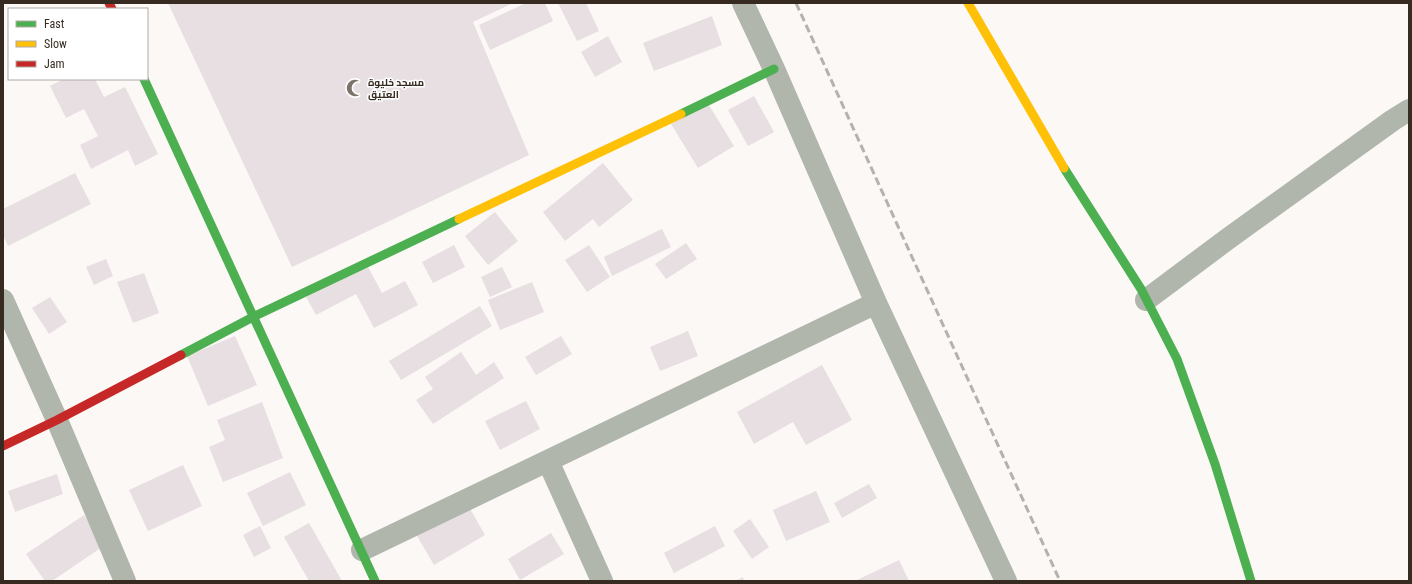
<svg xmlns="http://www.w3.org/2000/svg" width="1412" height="584" font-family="'Roboto Condensed',Cairo,sans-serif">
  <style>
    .building { fill: #e7dfe2 }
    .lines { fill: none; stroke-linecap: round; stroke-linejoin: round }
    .street { stroke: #b0b6ac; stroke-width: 22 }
    .fast { stroke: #4caf50; stroke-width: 9 }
    .slow { stroke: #ffc107; stroke-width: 9 }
    .jam { stroke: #c62828; stroke-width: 9 }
    .rail { stroke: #b2b3ad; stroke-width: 3; stroke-dasharray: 8 4; stroke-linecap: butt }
    .labels { text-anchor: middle; stroke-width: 3; stroke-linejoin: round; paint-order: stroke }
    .poi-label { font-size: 10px; font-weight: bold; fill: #372b21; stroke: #fff; text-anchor: start }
  </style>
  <rect width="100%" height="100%" fill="#fbf8f5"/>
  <path class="building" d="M168,3H513L473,22L529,155L292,267Z
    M526,3H545L553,21L490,50L479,25Z
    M558,3H586L599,31L577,41Z
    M712,16L722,45L654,71L643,43Z
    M608,36L622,62L595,77L581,52Z
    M64,79H95L104,97L125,87L158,154L135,166L128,150L91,169L80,145L98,136L84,109L66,118L50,86Z
    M754,96L774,132L748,146L728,110Z
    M707,102L734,146L698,168L671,124Z
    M603,163L633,200L599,227L593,219L565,241L543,212Z
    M75,173L91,204L8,246L3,235V209Z
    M495,212L518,241L488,265L465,236Z
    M662,229L671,247L612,276L604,257Z
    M686,243L697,259L666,279L655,264Z
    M454,245L465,267L433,283L422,262Z
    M589,245L610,277L587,292L565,260Z
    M106,259L113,276L94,285L86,267Z
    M367,265L382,293L405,281L418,305L374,328L356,294L316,315L306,297Z
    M502,267L512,287L490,297L481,277Z
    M144,273L159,313L133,323L117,282Z
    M532,282L544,312L500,330L488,300Z
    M50,297L67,322L49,334L32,308Z
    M480,306L492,326L401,380L389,361Z
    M688,331L698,356L660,371L650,347Z
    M235,336L257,385L208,406L187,356Z
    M561,336L572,354L536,375L525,357Z
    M461,352L476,375L494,362L504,378L433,424L416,400L433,389L425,377Z
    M822,365L852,420L806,445L793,422L754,444L737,412Z
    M526,401L540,429L500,450L485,421Z
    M262,402L283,458L223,482L209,447L225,440L217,420Z
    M183,465L202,506L148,531L129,490Z
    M290,472L306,505L263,526L247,493Z
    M57,474L63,494L15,512L8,491Z
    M869,484L877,498L842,518L834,503Z
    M816,491L830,522L786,541L773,510Z
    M465,500L485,535L434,565L413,529Z
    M84,515L105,545L52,581H45L26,554Z
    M750,519L769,547L752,559L733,531Z
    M309,523L342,581H309L284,537Z
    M260,526L271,548L254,557L243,535Z
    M715,526L725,546L674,573L664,553Z
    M551,533L564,554L520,580L508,559Z
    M899,560L909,581H855Z
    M743,577L744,581H735Z"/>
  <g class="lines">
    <path class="street" d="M743,3L774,69L876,303L1006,581
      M3,300L57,420L125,581
      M1146,300L1229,238L1393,120L1409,110
      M548,461L602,581
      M362,550L876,303"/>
    <path class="fast" d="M144,79L375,581
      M681,114L774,69
      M1064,168L1141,289L1177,359L1215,464L1251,581
      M181,355L253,317L459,219"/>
    <path class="slow" d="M968,3L1064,168
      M459,219L681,114"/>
    <path class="jam" d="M109,3L112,9
      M3,446L57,420L181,355"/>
    <path class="rail" d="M796,3L1060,581"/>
  </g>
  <defs>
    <g id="mosque-bare" transform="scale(1.38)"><path d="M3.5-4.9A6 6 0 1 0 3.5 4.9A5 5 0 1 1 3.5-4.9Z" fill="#7c736b" stroke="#fff" stroke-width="2.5" paint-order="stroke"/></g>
  </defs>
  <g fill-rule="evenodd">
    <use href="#mosque-bare" x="355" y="88"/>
  </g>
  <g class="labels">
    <g class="poi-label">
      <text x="368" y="86">مسجد خليوة<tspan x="368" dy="12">العتيق</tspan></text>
    </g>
  </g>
  <rect width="1412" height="584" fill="none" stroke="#372b21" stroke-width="8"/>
  <rect x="8" y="8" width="140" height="72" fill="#ffffff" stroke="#afaaa6"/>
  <rect x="16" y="21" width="20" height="6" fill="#4caf50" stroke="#afaaa6"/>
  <text x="44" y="28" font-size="12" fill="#372b21">Fast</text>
  <rect x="16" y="41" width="20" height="6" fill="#ffc107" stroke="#afaaa6"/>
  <text x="44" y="48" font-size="12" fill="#372b21">Slow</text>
  <rect x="16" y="61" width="20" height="6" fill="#c62828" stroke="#afaaa6"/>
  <text x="44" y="68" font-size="12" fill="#372b21">Jam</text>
</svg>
